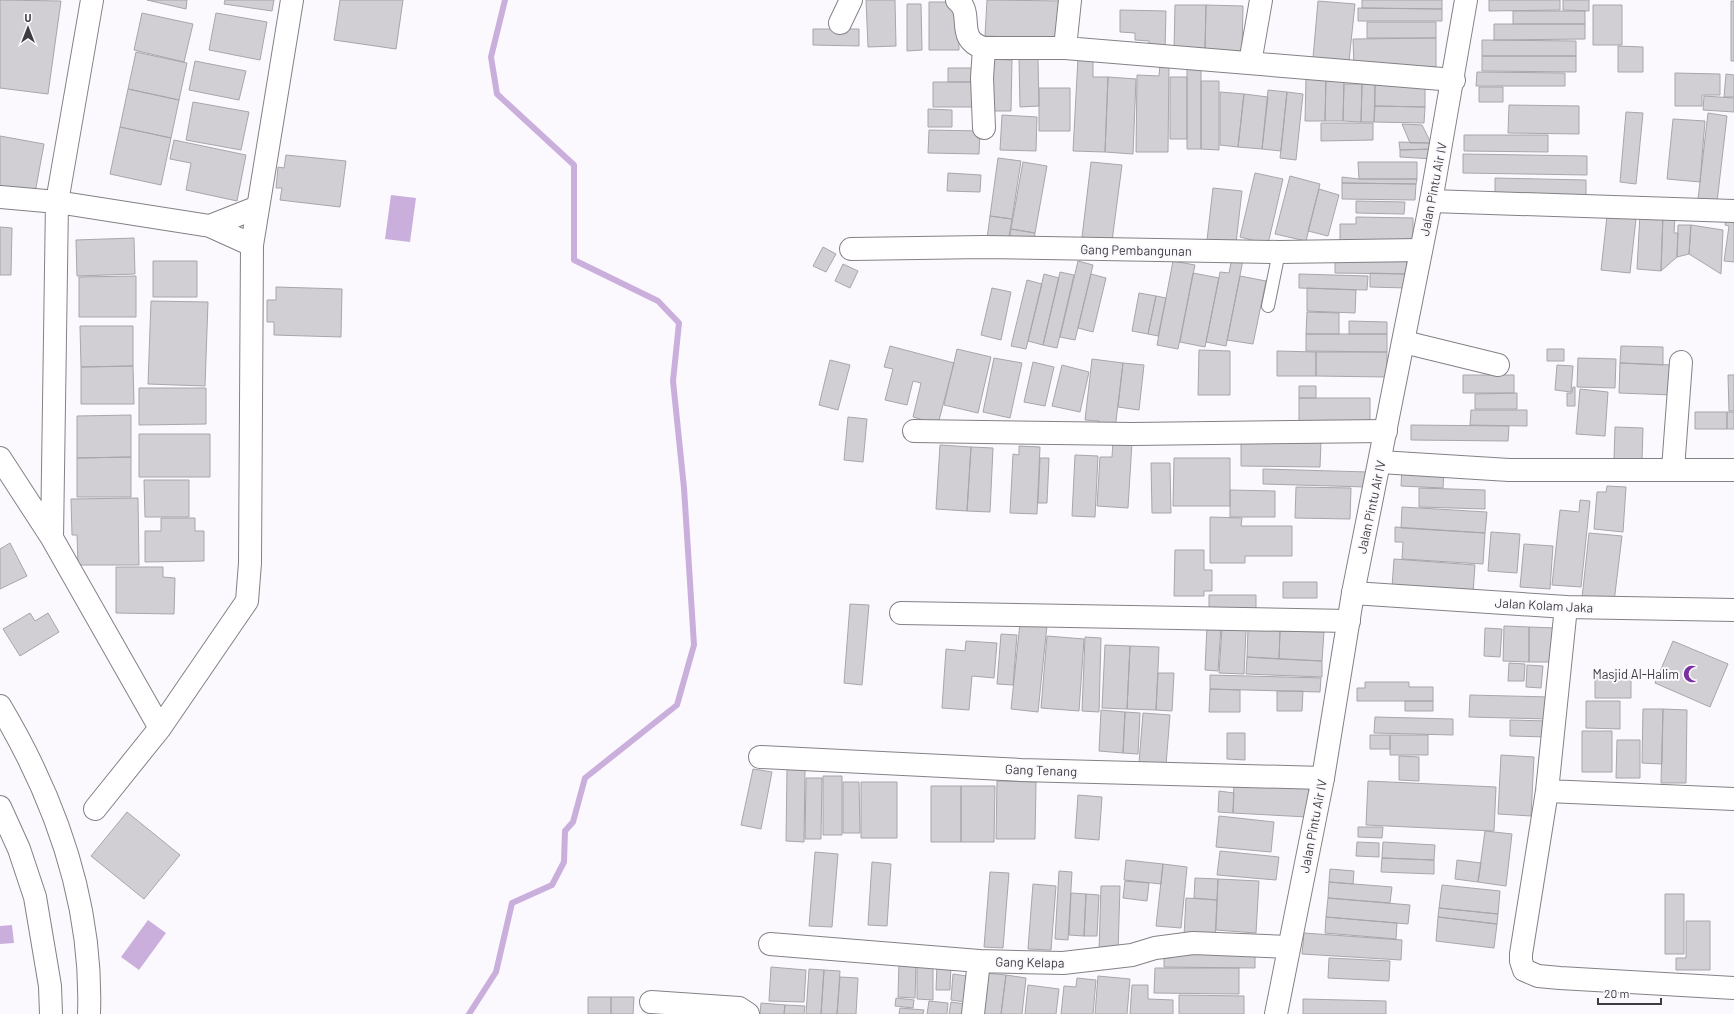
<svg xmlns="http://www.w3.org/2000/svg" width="1734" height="1014" font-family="Barlow,sans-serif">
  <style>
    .water { fill: #caafdd }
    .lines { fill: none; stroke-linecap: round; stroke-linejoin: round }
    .stream { stroke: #caafdd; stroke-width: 6 }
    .building { fill: #d2cfd4; stroke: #a8a6aa }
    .service-casing { stroke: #838185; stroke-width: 14 }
    .minor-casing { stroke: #838185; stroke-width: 24 }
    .secondary-casing { stroke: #838185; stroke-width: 24 }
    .service { stroke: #fff; stroke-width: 12 }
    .minor { stroke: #fff; stroke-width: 22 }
    .secondary { stroke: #fff; stroke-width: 22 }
    .labels { text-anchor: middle; stroke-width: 4; stroke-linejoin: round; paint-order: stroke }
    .street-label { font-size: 13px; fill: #3d3c3e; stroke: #fcf9fe }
    .poi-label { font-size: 13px; fill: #3d3c3e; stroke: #fcf9fe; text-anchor: end }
  </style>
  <rect width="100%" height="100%" fill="#fcf9fe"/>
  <path class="water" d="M391,195L416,198L410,242L385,239Z
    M148,920L166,933L139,970L121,957Z
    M12,925L14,943L0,944V926Z"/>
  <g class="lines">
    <path class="stream" d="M469,1014L496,972L512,903L552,885L564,862L565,831L573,822L585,778L677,705L694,645L684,488L673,381L679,323L658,301L574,260V165L497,94L491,57L505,0"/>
  </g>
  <path class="building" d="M0,0L61,1L48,94L0,88Z
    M147,0H187L186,9Z
    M225,0H274L272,11L224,4Z
    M340,0H403L396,49L334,40Z
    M866,0H895L896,46L868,47Z
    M987,0L1063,1L1061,39L985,36Z
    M1362,0H1442V9L1362,8Z
    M1489,0H1560V10L1489,11Z
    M1563,0H1589V11L1563,10Z
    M1318,1L1355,4L1349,61L1313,58Z
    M1731,1H1734V61H1731Z
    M929,2H958L959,50H929Z
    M907,4H921L922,50L907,51Z
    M1175,5H1206L1205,51L1174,50Z
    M1206,5L1243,6L1242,51H1205Z
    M1593,5H1622V45H1593Z
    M1358,8L1442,9V21H1358Z
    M1120,10L1166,11L1165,50H1149V41L1135,40V33L1120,32Z
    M1513,11H1585V24H1513Z
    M142,13L193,24L184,62L134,50Z
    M216,13L267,22L260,60L209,50Z
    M1367,22H1436V38H1367Z
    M1494,24H1585V39L1494,40Z
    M813,29H859V46L813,45Z
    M1436,38V67L1354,68L1353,39Z
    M1482,40L1576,41V56H1482Z
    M1618,46L1643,47V72H1618Z
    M136,52L187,63L179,100L128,89Z
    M1482,56H1576V72L1482,71Z
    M1078,58L1093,59V77H1108L1105,152L1073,151Z
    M988,59L1012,60L1011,111H987Z
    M1019,59H1038L1039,106L1020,107Z
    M195,61L246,71L239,100L189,90Z
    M1160,64H1169L1168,152H1136L1137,75L1159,76Z
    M1187,64H1201V149H1187Z
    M948,68H978V82H948Z
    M1477,72L1565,73V86H1476Z
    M1675,73L1720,74V95H1702V106H1675Z
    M1726,74L1734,75V97H1724Z
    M1108,77L1136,79L1133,154L1105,152Z
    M1170,77H1187V139H1170Z
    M1306,78H1326L1325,121H1305Z
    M1326,78H1344L1343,121H1325Z
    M1201,81H1219V150L1201,149Z
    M1375,81L1425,82V107L1375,106Z
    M933,82H978L977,107H933Z
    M1344,84H1362L1361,122L1343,121Z
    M1362,84H1375L1374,122H1361Z
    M1479,87H1503V102H1479Z
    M1039,88H1070V131H1039Z
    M128,89L179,100L171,138L120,127Z
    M1268,90L1287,92L1281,151L1262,149Z
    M1220,92L1244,94L1238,147L1220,145Z
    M1287,92L1303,94L1296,160L1280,158Z
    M1244,94L1268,97L1262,149L1238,147Z
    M1704,96L1734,98V112L1703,110Z
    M193,102L249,112L241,150L186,140Z
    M1509,105L1579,106V134L1508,133Z
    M1375,106L1425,107L1424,123L1374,122Z
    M928,109L952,110V127H928Z
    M1626,112L1643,113L1636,184L1620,182Z
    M1708,113L1727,116L1717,202L1698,199Z
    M1002,115L1037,117L1036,151L1000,150Z
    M1673,119L1705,121L1700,182L1667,179Z
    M1321,123H1373V140L1321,141Z
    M1402,124L1422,125L1431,143H1410Z
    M120,127L171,138L161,185L110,174Z
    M929,130L980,131L979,154L928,153Z
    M1464,135H1548V152L1464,151Z
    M0,136L44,144L35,193L0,187Z
    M174,140L246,155L237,201L186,190L191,163L170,159Z
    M1399,142L1431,143L1434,149L1400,150Z
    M1434,149V159L1400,157V150Z
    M1463,154L1587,156V175L1463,173Z
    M286,155L346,161L340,207L280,200L282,188H276L278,167L284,168Z
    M998,158L1021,161L1012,219L990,216Z
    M1023,162L1047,166L1035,233L1011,229Z
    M1091,162L1122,165L1112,241L1082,237Z
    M1358,162H1417V179H1359Z
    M948,173L981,175L980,192L947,191Z
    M1255,173L1283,179L1268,244L1240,237Z
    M1290,176L1320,184L1306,241L1275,234Z
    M1342,177L1359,179H1417L1416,184L1342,183Z
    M1495,178L1586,180V201L1495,199Z
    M1342,183L1416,184L1415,200L1342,199Z
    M1213,188L1242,191L1236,243L1207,240Z
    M1319,189L1339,195L1328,236L1308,231Z
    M1356,201L1405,202L1404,214L1356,213Z
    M1640,214L1663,215L1661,271L1637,269Z
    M1727,214L1734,215V262L1724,261L1729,226L1725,225Z
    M1663,215L1675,216L1674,233H1678L1677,257L1661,271Z
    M990,216L1012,219L1008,242L987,239Z
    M1607,216L1636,219L1630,273L1601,270Z
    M1356,217L1413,218V243L1340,242V224H1356Z
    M1678,225H1691L1689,254L1677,257Z
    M1691,225L1723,230L1721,274L1689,254Z
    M0,227L12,228L11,275H0Z
    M1011,229L1035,233L1033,246L1009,242Z
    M134,238L135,274L77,276L76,240Z
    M823,247L836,254L826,272L813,266Z
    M1335,257L1407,259L1406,274L1335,273Z
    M1232,258L1243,260L1226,346L1206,342L1220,272L1229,273Z
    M153,261H197V297H153Z
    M1078,261L1093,265L1075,340L1060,337Z
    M1173,261L1195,265L1178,349L1157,345Z
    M843,264L858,271L850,288L835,281Z
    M1060,272L1074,275L1057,348L1043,345Z
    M1193,273L1219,278L1205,347L1180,342Z
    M1370,273L1406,274V288L1370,287Z
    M1044,274L1059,278L1043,345L1028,341Z
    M1091,274L1106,278L1093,332L1078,328Z
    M1299,274L1368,276L1367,290L1299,288Z
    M136,276V317H79V277Z
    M1240,276L1266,281L1253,344L1227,340Z
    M1027,280L1042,284L1026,349L1011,346Z
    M276,287L342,289L341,337L274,335V322H267V300H276Z
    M992,288L1011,292L1001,340L981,335Z
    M1307,288L1356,290L1355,313L1307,311Z
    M1139,293L1156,296L1148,334L1132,331Z
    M1156,296L1166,298L1158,336L1148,334Z
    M151,301L208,302L205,386L148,384Z
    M1307,312L1339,313V334H1306Z
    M1349,321L1387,322V334H1349Z
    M80,326H133V366L81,367Z
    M1306,334H1387V352L1306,351Z
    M890,346L954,363L938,424L913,417L921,383L913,381L907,405L885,400L893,369L884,367Z
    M1621,346L1663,347V365L1620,363Z
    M957,349L991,357L978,413L944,405Z
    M1547,349H1564V361H1547Z
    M1199,350L1230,351V395H1198Z
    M1277,351L1316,352V376H1277Z
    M1316,352H1387V377L1316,376Z
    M994,358L1022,363L1010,418L983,412Z
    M1578,358L1616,359L1615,388L1577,387Z
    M1092,359L1123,363L1115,429L1098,427L1099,421L1085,420Z
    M830,360L850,365L838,410L819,405Z
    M1033,362L1054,367L1045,406L1024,402Z
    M1123,363L1144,365L1139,410L1118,407Z
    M1620,363L1673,365L1672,395L1619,393Z
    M1062,365L1089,372L1080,412L1052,406Z
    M1557,365L1573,366L1571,392L1555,390Z
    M133,366L134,404H81V367Z
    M1463,375H1514V393H1463Z
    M1728,375H1734V411H1729Z
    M1299,386H1316V398H1299Z
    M1573,387H1575V406H1567V393H1572Z
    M139,388H206V424L139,425Z
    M1580,389L1608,392L1605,436L1576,434Z
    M1517,393V409H1475V394Z
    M1299,398H1370V426H1299Z
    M1471,410H1527V426L1470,425Z
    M1695,412H1727V429H1695Z
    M1727,412H1734V429H1727Z
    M131,415V457L77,458V416Z
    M848,417L867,419L863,462L844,460Z
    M1411,425L1509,426L1508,441L1411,440Z
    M1615,427L1643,428L1642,460L1614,459Z
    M139,434H210V477H139Z
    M1241,440L1321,441L1320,467L1241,466Z
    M1113,441L1132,442L1128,508L1097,506L1100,457H1112Z
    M940,445L971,447L967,511L936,509Z
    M1019,446L1040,447L1037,514L1010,513L1013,454L1019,455Z
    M971,447L993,448L990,512L967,511Z
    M1075,455L1098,456L1095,517L1072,516Z
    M131,457V497H77V458Z
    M1040,458H1049L1047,503H1038Z
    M1174,458H1230V506H1173Z
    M1151,463H1170L1171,513H1152Z
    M1402,467L1444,469L1443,488L1401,486Z
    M1263,469L1368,472L1367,487L1263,484Z
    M144,480H189V517H145Z
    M1607,486L1626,487L1623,532L1594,529L1597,492H1606Z
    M1296,487L1351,488L1350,519L1295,518Z
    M1419,488L1485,490V509L1419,507Z
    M1230,490L1275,491V517H1230Z
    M138,498L139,565H78L77,535H72L71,499Z
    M1580,500L1590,501L1581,587L1552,585L1560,510L1579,512Z
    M1402,507L1487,512L1485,533L1401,528Z
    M1210,517L1242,518L1241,526H1292V556H1245V563H1210Z
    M161,518H195V531H204V561L145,562V531H161Z
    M1395,527L1485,533L1483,564L1402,559L1403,542H1395Z
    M1491,532L1520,534L1517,573L1488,571Z
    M1589,533L1622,536L1614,602L1582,598Z
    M10,543L27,576L0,589V549Z
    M1524,544L1553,546L1550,589L1520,587Z
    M1175,550H1204V570H1212V591H1204V596H1174Z
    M1394,559L1475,565L1473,593L1392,587Z
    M116,567H163V577L175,578L174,614L116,613Z
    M1283,582H1317V598H1283Z
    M1209,595H1256V610H1209Z
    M850,604L869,605L862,685L844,683Z
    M30,613L35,621L48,613L59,632L20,656L3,629Z
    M1020,623L1047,625L1038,712L1011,709Z
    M1207,626H1221L1218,671L1205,670Z
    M1504,626L1529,627V662L1503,661Z
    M1529,627L1556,628L1555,662H1529Z
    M1222,628L1246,630L1244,674L1219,673Z
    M1485,628L1502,629L1500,657L1484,656Z
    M1248,629L1280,631L1279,659L1247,657Z
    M1280,631L1324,632L1322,661L1279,659Z
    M1001,634L1017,635L1013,685L997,684Z
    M1047,636L1084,639L1079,711L1041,708Z
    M1085,637L1101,638L1099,712L1082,711Z
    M966,641L997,643L994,678L972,676L969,710L942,708L946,649L965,651Z
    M1673,641L1728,664L1710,707L1655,683Z
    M1105,645L1130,646L1127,709L1102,708Z
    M1130,646L1159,647L1156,710L1127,709Z
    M1247,657L1322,661V677L1246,674Z
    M1509,663L1525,664L1524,681H1508Z
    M1527,665L1543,666L1541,688L1526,687Z
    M1158,673H1174L1172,711L1156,710Z
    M1210,675L1321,678L1320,692L1210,689Z
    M1595,676L1631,677V698H1595Z
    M1365,682H1409V687H1433V701H1357V688H1365Z
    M1210,689L1240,690V712H1209Z
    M1277,691H1303L1302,711H1277Z
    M1470,695L1550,697L1549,719L1469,717Z
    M1405,701H1433V711H1405Z
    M1586,701H1620V729L1586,728Z
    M1643,709H1663L1662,764L1642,763Z
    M1663,709L1687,710L1686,783H1661Z
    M1101,710L1125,712L1123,753L1099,751Z
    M1125,712L1140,713L1138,754L1123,753Z
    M1143,713L1170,715L1166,765L1139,763Z
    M1375,717L1453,719V735L1374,733Z
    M1510,720L1547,721V737L1510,736Z
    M1582,731H1612V772H1582Z
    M1227,733H1245V760L1227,759Z
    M1370,735H1390V749H1370Z
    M1390,735H1428V755H1390Z
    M1617,740H1640V778H1616Z
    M1501,755L1534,757L1531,816L1498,814Z
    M1399,756L1419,757V781L1399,780Z
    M753,769L772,772L761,829L741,825Z
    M787,769L805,770L804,842L786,841Z
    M823,776H842V835H823Z
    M806,778H822L821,839H805Z
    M1234,780L1309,783L1307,817L1233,813Z
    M997,781L1036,782L1035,839H996Z
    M1368,781L1496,787L1494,831L1366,825Z
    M843,782H859L860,833H843Z
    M861,782H897V838H861Z
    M931,786H961V842H931Z
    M961,786H995L994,842H961Z
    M1219,791L1234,793L1233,813L1218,812Z
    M1078,795L1102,797L1099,840L1075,838Z
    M127,812L180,855L144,899L91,856Z
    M1219,816L1274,822L1271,852L1216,847Z
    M1358,827H1383L1382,838L1358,837Z
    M1485,831L1512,834L1506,886L1478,882Z
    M1357,842L1379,843V857L1356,856Z
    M1383,842L1435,845L1434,860L1382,858Z
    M1220,851L1279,857L1276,880L1217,875Z
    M815,852L838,854L832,927L809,926Z
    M1382,858L1434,860V874L1381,872Z
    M1126,860L1163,864L1161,884L1124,880Z
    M1457,860L1481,863L1478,882L1455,879Z
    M872,862L891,864L887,926L868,925Z
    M1163,864L1187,867L1181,928L1156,926Z
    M1330,869L1354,871L1353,884L1329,882Z
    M1059,871L1072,872L1068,940L1055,939Z
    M990,872L1009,873L1003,948L984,947Z
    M1195,878L1218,879L1217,900L1194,898Z
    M1218,879L1259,881L1256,933L1216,930Z
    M1125,881L1149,883L1147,901L1123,898Z
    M1329,882L1392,887L1390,903L1328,898Z
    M1033,884L1056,886L1051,950L1028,949Z
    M1442,885L1500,891L1498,914L1439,908Z
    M1101,886H1120L1118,953L1099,952Z
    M1071,893L1086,894L1084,936L1069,935Z
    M1086,894L1099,895L1097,936H1084Z
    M1665,894H1684V954H1665Z
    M1186,898L1217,900L1215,938L1184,936Z
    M1328,898L1410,905L1408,924L1326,917Z
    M1439,908L1498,914L1497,924L1438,917Z
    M1326,917L1397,923L1396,939L1325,933Z
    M1438,917L1497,924L1494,948L1436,941Z
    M1686,921H1710V970H1676V958H1686Z
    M1304,933L1402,940L1401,960L1302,954Z
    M1170,953L1255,954V968L1164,967V958H1170Z
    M1329,958L1390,961L1389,981L1328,978Z
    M899,962L916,963L915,998L898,997Z
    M917,964L933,965V1000L917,999Z
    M937,964H951L950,990H936Z
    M771,967L806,970L804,1002L769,1001Z
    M1155,968H1239V994L1154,993Z
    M809,969L824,970L821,1014H806Z
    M824,970L840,971L837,1014H821Z
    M985,973L1006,975L1001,1014H980Z
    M953,974L967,976L965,1002L951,1000Z
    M1006,975L1026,978L1022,1014H1001Z
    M1098,976L1130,979L1127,1014H1095Z
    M840,977L858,978L856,1014H837Z
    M1077,978L1096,980L1093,1014H1061L1064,986L1076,987Z
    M1028,985L1059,989L1056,1014H1025Z
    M1132,985H1148V999L1173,1000V1014H1130Z
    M1179,995L1244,996V1014H1179Z
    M588,997H611V1014H588Z
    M611,997H634L633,1014H611Z
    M896,998L914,1000L913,1008L895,1006Z
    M1303,999L1386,1001V1014H1303Z
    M929,1001L948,1003L947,1014H927Z
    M951,1002L965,1004L964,1014H949Z
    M761,1003L785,1005L784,1014H760Z
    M785,1005L805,1006L804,1014H784Z
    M900,1008L924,1010L923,1014H899Z"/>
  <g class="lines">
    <g class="service-casing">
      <path id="service" d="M1268,306L1279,252"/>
    </g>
    <g class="minor-casing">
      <path id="minor" d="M957,0C975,13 954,39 984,48H1065L1454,80
        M840,23L851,0
        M1065,48L1070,0
        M1250,63L1261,0
        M984,128L982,78L984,48
        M0,197L57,202L210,226L252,245
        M1431,201L1734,211
        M210,226L258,207
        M851,249L984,247L1279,252L1421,250
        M1404,342L1498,365
        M914,431L1132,434L1386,431
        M0,458L52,538L160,728
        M1380,462L1509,470H1734
        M1673,469L1681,362
        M52,538L57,202L92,0
        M1353,593L1566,607L1734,610
        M1566,607L1547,791L1521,954V961L1524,970L1538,976L1560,978L1734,988
        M901,613L1349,621
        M0,706C56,800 93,903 89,1014
        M760,757L1021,770L1323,778
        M1547,791L1734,799
        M0,807L19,849L35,897L50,986L51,1014
        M95,809L160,728L247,601L250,563L252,245L292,0
        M770,944L979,961L1063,963L1132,955L1155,948L1193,943L1289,947
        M651,1002L739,1008L748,1014
        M973,1014L979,961"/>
    </g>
    <g class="secondary-casing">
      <path id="secondary" d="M1276,1014L1323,778L1353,593L1431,201L1466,0"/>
    </g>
    <use href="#service" class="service"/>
    <use href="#minor" class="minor"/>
    <use href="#secondary" class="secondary"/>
  </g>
  <defs>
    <g id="mosque-bare" transform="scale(1.38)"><path d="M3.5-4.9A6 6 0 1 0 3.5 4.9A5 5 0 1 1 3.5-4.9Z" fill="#7a30a2" stroke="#fcf9fe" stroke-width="2.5" paint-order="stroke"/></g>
  </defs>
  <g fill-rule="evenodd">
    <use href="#mosque-bare" x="1692" y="674"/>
  </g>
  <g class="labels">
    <g class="street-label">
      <text transform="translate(1433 189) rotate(-79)" y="5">Jalan Pintu Air IV</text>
      <text transform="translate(1136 250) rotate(1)" y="5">Gang Pembangunan</text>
      <text transform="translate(1371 507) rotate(-78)" y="5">Jalan Pintu Air IV</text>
      <text transform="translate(1544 605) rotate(3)" y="5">Jalan Kolam Jaka</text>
      <text transform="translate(1041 770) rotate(2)" y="5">Gang Tenang</text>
      <text transform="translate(1313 826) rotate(-79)" y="5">Jalan Pintu Air IV</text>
      <text transform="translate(1030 962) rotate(1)" y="5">Gang Kelapa</text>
    </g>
    <g class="poi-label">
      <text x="1679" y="679">Masjid Al-Halim</text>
    </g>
  </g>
  <g transform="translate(28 28)" stroke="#fcf9fe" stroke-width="3" paint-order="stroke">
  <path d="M0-3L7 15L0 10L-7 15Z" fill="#3d3c3e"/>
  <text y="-6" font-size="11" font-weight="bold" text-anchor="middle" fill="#3d3c3e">U</text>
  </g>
  <path d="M1598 998v6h63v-6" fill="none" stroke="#3d3c3e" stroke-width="2"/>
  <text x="1604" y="998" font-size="12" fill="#3d3c3e" stroke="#fcf9fe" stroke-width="3" paint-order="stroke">20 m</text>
</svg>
